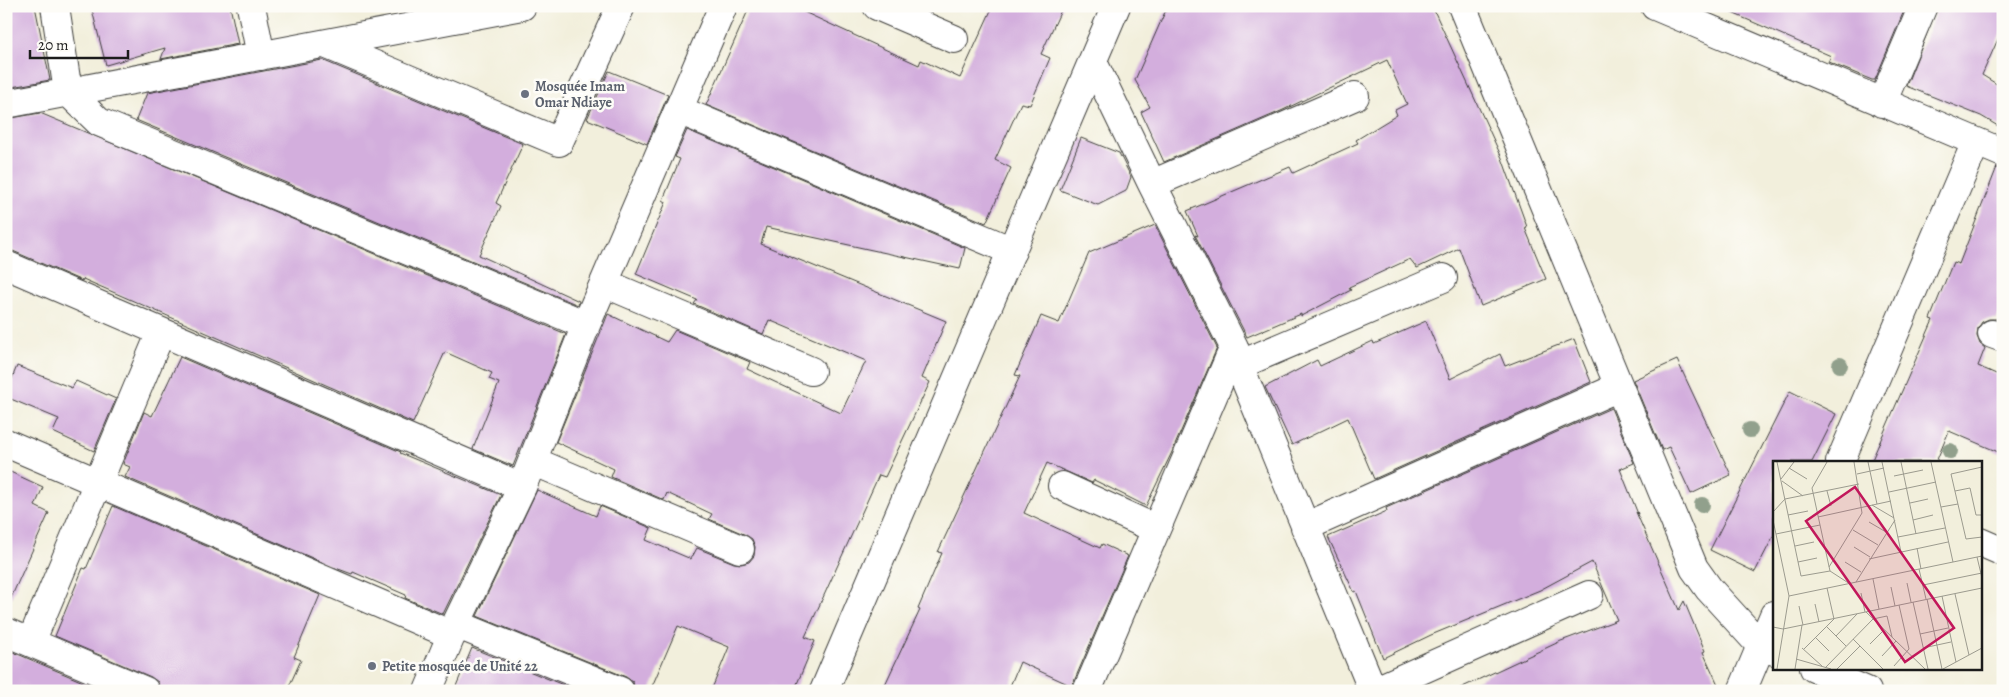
<svg xmlns="http://www.w3.org/2000/svg" width="2009" height="697" font-family="Alegreya,serif">
  <style>
    .building { fill: #d3aedd }
    .lines { fill: none; stroke-linecap: round; stroke-linejoin: round }
    .street-casing { stroke: #3c3c39; stroke-width: 30 }
    .secondary-casing { stroke: #3c3c39; stroke-width: 30 }
    .street { stroke: #fff; stroke-width: 28 }
    .secondary { stroke: #fff; stroke-width: 28 }
    .tree { fill: #91a08c }
    .worship-dot { fill: #6b7280; stroke: #fdfcf7; stroke-width: 2 }
    .labels { text-anchor: middle; stroke-width: 5; stroke-linejoin: round; paint-order: stroke }
    .worship-label { font-size: 14px; font-weight: bold; fill: #5b616d; stroke: #fdfcf7; text-anchor: start }
    .inset-road { fill: none; stroke: #9c9b8f; stroke-width: 1 }
    .view { fill: #c2185b; fill-opacity: 0.15; stroke: #c2185b; stroke-width: 2.5 }
    .inset-edge { fill: none; stroke: #1c1c1c; stroke-width: 2.5 }
  </style>
  <rect width="100%" height="100%" fill="#fdfcf7"/>
  <filter id="ink" filterUnits="userSpaceOnUse"><feTurbulence type="fractalNoise" baseFrequency=".02" numOctaves="2"/><feDisplacementMap in="SourceGraphic" scale="10" xChannelSelector="R" yChannelSelector="G"/><feConvolveMatrix kernelMatrix="1 2 1 2 8 2 1 2 1" color-interpolation-filters="sRGB"/></filter>
  <filter id="wash" filterUnits="userSpaceOnUse"><feTurbulence type="fractalNoise" baseFrequency=".0096" numOctaves="4" result="noise"/><feDisplacementMap in="SourceGraphic" scale="20" xChannelSelector="R" yChannelSelector="G"/><feGaussianBlur stdDeviation="1.12" result="paint"/><feColorMatrix in="noise" values="0 0 0 0 0 0 0 0 0 0 0 0 0 0 0 0 0 1.4 0 .05"/><feComposite in="paint" operator="in"/></filter>
  <g filter="url(#wash)">
    <rect width="100%" height="100%" fill="#f2efdc"/>
    <g id="blocks">
      <path class="building" d="M6,6H35L50,80L6,88Z
        M91,6H230L238,44L161,59L165,48L106,65Z
        M750,6H791L919,65L921,60L960,78L993,6H1063L1041,54L1050,58L1030,105L1021,103L995,160L1011,168L986,223L706,105Z
        M1177,6H1432L1502,158L1527,227L1525,228L1546,279L1481,306L1459,248L1417,268L1410,259L1349,287L1351,290L1301,316V314L1247,337L1195,235L1198,236L1187,211L1290,167L1293,173L1358,143L1356,140L1397,115L1395,110L1407,104L1387,60L1281,111L1164,162L1141,112L1150,107L1135,80L1165,12Z
        M1716,6H1906L1875,80H1872L1828,62L1831,56Z
        M1938,6H2003V28L1982,75L2003,88V129L1981,116L1906,86Z
        M322,60L523,144L496,203L501,206L479,255L579,301L578,305L136,120L147,93Z
        M609,71L668,95L647,144L587,119Z
        M40,113L566,334L513,466L473,449L499,383L489,379L492,373L445,352L413,423L83,279L82,281L6,248V119Z
        M687,130L965,248L960,269L766,227L761,244L946,321L922,378L930,382L885,477L879,475L805,637L815,641L794,691H711L729,647L678,626L650,691H635L633,682L626,677L477,616L537,490L596,516L600,506L651,528L646,540L691,559L697,548L734,563L741,564L749,562L754,556L755,547L752,539L746,535L709,519L712,514L667,493L664,500L611,477L614,469L556,442L608,314L667,342L675,330L750,362L747,369L841,413L866,361L769,320L763,334L694,304L697,300L636,274L666,202L663,200L680,159L675,157Z
        M1081,138L1119,153L1131,177L1126,191L1098,205L1060,190Z
        M1997,167L2003,168V306L1997,319H1989L1982,322L1978,328L1977,336L1980,344L1985,348L1978,366L2003,377V454L1949,431L1936,462H1871L1933,320L1930,319L1953,262L1959,264Z
        M1155,225L1217,348L1172,452L1146,506L1094,480L1092,483L1047,463L1024,513L1100,548L1102,544L1128,556L1072,686L1020,662L1008,691H882L920,610L918,609L942,553L938,552L1020,376L1015,375L1041,316L1059,323L1089,253Z
        M1426,321L1450,379L1500,354L1505,366L1574,339L1591,382L1374,479L1348,418L1292,445L1265,387L1317,360L1320,366L1373,341L1374,344Z
        M180,357L401,452L400,453L501,495L443,614L405,598L406,595L353,572L352,574L333,567L125,477L130,467L123,464L144,412L152,416Z
        M1677,360L1731,475L1691,494L1669,447L1662,450L1633,380Z
        M17,366L72,388L76,381L116,399L94,451L53,432L59,419L6,397V393Z
        M1790,391L1836,414L1812,462H1774V535L1755,572L1710,550Z
        M1611,408L1634,463L1620,469L1638,514L1636,512L1679,610L1684,601L1705,651L1703,652L1721,691H1454L1561,641L1617,620L1592,562L1540,590L1431,635L1383,658L1356,591L1354,592L1328,537L1387,511L1386,508Z
        M6,470L43,487L35,506L49,513L6,609Z
        M113,506L320,595L294,657L301,660L287,691H160L158,682L151,677L55,636L83,568L86,569Z
        M472,648L578,691H454Z
        M6,649L104,691H6Z"/>
    </g>
  </g>
  <g filter="url(#ink)">
    <use href="#blocks" fill-opacity="0" stroke="#3c3c39" stroke-width="1"/>
    <g class="lines">
      <g class="street-casing">
        <path id="street" d="M55,6L68,92L99,122L586,325
          M251,6L261,56
          M877,6L954,39
          M1462,6L1694,568L1709,589L1761,646L1774,651
          M1655,6L2003,153
          M325,44L559,142L621,6
          M1093,62L1152,184L1234,347L1239,365L1373,691
          M1882,103L1923,6
          M6,104L522,6
          M679,110L1012,251
          M1152,184L1355,96
          M6,265L522,487
          M604,283L811,371
          M1992,334L2003,338
          M1239,365L1443,278
          M6,443L452,635
          M533,461L740,549
          M1840,462L1976,142
          M1062,486L1156,529
          M1305,527L1619,387
          M1980,542L2003,552
          M456,624L620,691
          M6,632L145,691
          M31,642L161,332
          M1814,668L1867,691
          M428,691L456,624L522,487L586,325L723,6
          M1087,691L1234,347
          M1374,691L1589,595
          M1742,691L1774,615"/>
      </g>
      <g class="secondary-casing">
        <path id="secondary" d="M824,691L1116,6"/>
      </g>
      <use href="#street" class="street"/>
      <use href="#secondary" class="secondary"/>
    </g>
    <g class="tree">
      <circle cx="1840" cy="365" r="8"/>
      <circle cx="1750" cy="430" r="8"/>
      <circle cx="1950" cy="451" r="8"/>
      <circle cx="1702" cy="505" r="8"/>
    </g>
  </g>
  <g class="worship-dot">
    <circle cx="525" cy="94" r="5"/>
    <circle cx="372" cy="666" r="5"/>
  </g>
  <g class="labels">
    <g class="worship-label">
      <text x="535" y="91">Mosquée Imam<tspan x="535" dy="16">Omar Ndiaye</tspan></text>
      <text x="382" y="671">Petite mosquée de Unité 22</text>
    </g>
  </g>
  <g transform="translate(1773 461)">
    <rect width="209" height="209" fill="#f2efdc"/>
    <path class="inset-road" d="M4,1L28,115L57,110M54,1L39,27L57,110L77,123M95,1L104,43M109,1L128,91M128,1L143,73M158,1L180,101M209,6L178,13L193,78L209,76M16,7L34,18M84,13L111,7M121,15L150,9M8,18L21,1M9,20L30,35M54,30L58,45M182,30L197,27L203,54H209M116,31L163,21M137,42L155,38M99,44L121,57M168,46L185,43M0,51L12,38L86,23M15,54L35,50M45,56L118,40M0,59L16,135L4,208M140,59L160,54M96,61L113,71M80,69L105,84M3,73L47,64M125,76L172,67M22,85L41,81M81,86L97,96M144,87L148,108M204,96L209,117M96,98L175,81M25,101L44,97M72,101L88,111M56,106L89,52L81,1M146,108L153,138M100,118L106,148M83,121L122,59M134,122L138,141M150,124L209,112M118,126L122,145M88,132L92,151M182,133L196,194M16,135L209,95M169,135L183,201M154,138L169,208M140,141L155,208M42,143L46,161M26,145L30,164M93,151L152,208M53,165L73,185M0,166L10,168L209,127M147,173L175,167M63,175L84,153M42,176L56,190M80,178L110,208M97,183L111,169M29,187L49,205M150,187L178,181M31,188L61,158L54,127M109,195L123,180M23,198L58,208M121,205L136,188L126,144M52,207L100,158L114,155L119,176M22,208L29,164M64,208L87,185M170,208L209,187"/>
    <path class="view" d="M82,26L181,167L132,201L33,60Z"/>
    <rect width="209" height="209" class="inset-edge"/>
  </g>
  <rect width="2009" height="697" fill="none" stroke="#fdfcf7" stroke-width="25"/>
  <path d="M30 50v8h98v-8" fill="none" stroke="#1c1c1c" stroke-width="2.5"/>
  <text x="38" y="50" font-size="15" fill="#1c1c1c" stroke="#fdfcf7" stroke-width="4" paint-order="stroke">20 m</text>
</svg>
